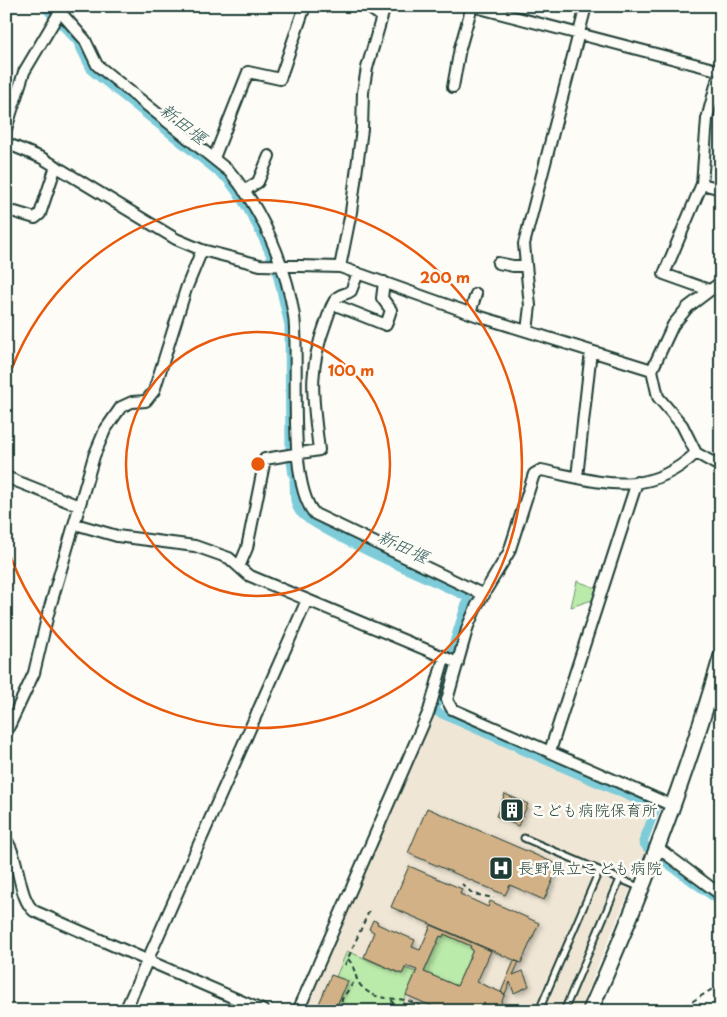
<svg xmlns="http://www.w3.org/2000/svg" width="727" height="1017" font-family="'Playpen Sans','Klee One',sans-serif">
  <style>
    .built { fill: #f0e6d5 }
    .green { fill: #bbebaa; stroke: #6d946f }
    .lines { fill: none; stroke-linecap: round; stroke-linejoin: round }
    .canal { stroke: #7eccda; stroke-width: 9 }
    .building { fill: #d3b186; stroke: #1f3d34; fill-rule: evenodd; filter: url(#shadow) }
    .service-casing { stroke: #1f3d34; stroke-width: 9 }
    .minor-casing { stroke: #1f3d34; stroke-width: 14 }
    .secondary-casing { stroke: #1f3d34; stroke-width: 18 }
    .path { stroke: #1f3d34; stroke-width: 2; stroke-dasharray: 5 4; stroke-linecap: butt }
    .service { stroke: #fdfcf7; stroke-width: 5 }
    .minor { stroke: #fdfcf7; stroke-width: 10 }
    .secondary { stroke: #fdfcf7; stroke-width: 14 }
    .ring { fill: none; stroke: #e8590c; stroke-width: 2.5 }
    .labels { text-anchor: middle; stroke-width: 5; stroke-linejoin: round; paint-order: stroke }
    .poi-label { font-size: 16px; fill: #1f3d34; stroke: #fdfcf7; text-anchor: start }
    .water-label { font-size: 18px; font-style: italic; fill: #37615e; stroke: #fdfcf7 }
    .centre { fill: #e8590c; stroke: #fdfcf7; stroke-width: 2.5 }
    .ring-label { font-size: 15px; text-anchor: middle; font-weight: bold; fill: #e8590c; stroke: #fdfcf7; stroke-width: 5; stroke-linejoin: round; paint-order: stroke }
  </style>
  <defs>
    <filter id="shadow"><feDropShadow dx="2.5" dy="2.5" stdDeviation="2.5" flood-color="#0004"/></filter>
  </defs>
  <rect width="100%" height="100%" fill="#fdfcf7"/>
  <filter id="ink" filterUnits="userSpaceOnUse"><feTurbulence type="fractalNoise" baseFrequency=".02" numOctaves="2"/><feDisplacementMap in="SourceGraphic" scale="10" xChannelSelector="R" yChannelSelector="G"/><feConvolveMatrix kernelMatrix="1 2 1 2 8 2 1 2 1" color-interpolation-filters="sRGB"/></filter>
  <g filter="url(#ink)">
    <path class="built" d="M432,713L653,810L641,845L646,852L579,1011H302Z"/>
    <path class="green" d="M577,581L599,589L595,599L571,607Z
      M444,934L471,946L470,948L473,950L457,986L424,972L440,936L443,937Z
      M347,951L402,974L405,968L416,972L403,1003L422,1011H324V1006L330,1009L333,1004L337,1005L347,982L336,977Z"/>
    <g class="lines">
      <path class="canal" d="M44,6L53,16
        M59,22L77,41L92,71L227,179C247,204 261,232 273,261
        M276,269L289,325L290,452
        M291,461L293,475
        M294,481C295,491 293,503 299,511C311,529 440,584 468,597L450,655
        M448,664L435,711L512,745
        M518,748L656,808L643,842L647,848
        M664,861L721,902"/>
    </g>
    <path class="building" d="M505,794L528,804L518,826L496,816Z
      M427,808L559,865L544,900L510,885L505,895L408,853Z
      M409,866L462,889L460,894L488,907L490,901L539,923L521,963L391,907Z
      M373,920L378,922L377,924L415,940L412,947L420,950L431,925L491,951L477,982L505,994L500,1005L502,1010L443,1011L406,995L417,970L406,966L402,974L364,957L374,932L369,929ZM444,934L471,946L470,948L473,950L457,986L424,972L440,936L443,937Z
      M514,961L519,962L513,975L523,971L529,986L514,993L510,982L505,994L501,992Z
      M331,975L348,981L337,1005L333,1004L330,1009L319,1004Z"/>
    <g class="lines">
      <g class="service-casing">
        <path id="service" d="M524,838L641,888
          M540,1008L599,871
          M564,1011L620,879"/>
      </g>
      <g class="minor-casing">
        <path id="minor" d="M55,6L85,40L97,65L230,172C262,209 287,268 294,316C300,361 286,484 315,514L484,595
          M367,6L381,16
          M472,6L721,71
          M720,70L707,119L702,184L721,189
          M453,87L460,48L472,6
          M6,129L24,72L62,8
          M6,143L42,158L176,239L202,250L260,265L340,267L481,317L652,370
          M214,158L248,72L280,79L305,6
          M702,184L664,274L709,290
          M244,191L258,182L269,156
          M15,212L35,218L40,214L56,166
          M498,263L513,266H525
          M340,267L351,212L362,129L363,92L367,68L385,6
          M721,282L688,307L673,325L652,370L658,397L682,425L696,453L721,467
          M333,304L386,325L391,310L382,298L384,282
          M470,313L476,294
          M527,331L530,306L524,244L586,6
          M6,477L79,506
          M577,477L591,351
          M75,524L117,536L195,546L229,558L248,575L458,663
          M239,567L247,548L265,459L319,450C313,398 307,372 326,322C329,314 331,303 338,297C341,294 347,294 351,291L358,273
          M6,733L34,673L48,614L94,456L105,430L121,407L132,402L146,401L154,391L186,289L202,250
          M550,751L637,482
          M673,806L452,709L447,700L468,626L477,605L509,552L534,474L541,470C601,482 646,500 696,453
          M6,840C20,859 18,898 34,911L264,1011
          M658,848L721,895
          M125,1011L307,600
          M298,1011L429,711L444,658"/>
      </g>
      <g class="secondary-casing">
        <path id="secondary" d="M590,1011C641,896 686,778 721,657"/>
      </g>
      <path class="path" d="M716,59L721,43
        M462,884L473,894L494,898
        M348,959C356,967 354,978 361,986C376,1001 388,997 405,1000C413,1002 422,1007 430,1011
        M345,965L369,911
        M392,1000L394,1011
        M341,1011L342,999L356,979
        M677,1011L714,988L721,991"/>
      <use href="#service" class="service"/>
      <use href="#minor" class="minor"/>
      <use href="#secondary" class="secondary"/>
    </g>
  </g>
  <g class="ring">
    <circle cx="258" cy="464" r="132"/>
    <path d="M7 382A264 264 0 1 1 7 546"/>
  </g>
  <defs>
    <g id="building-square" transform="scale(1.25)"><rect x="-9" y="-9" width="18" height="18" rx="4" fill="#1f3d34" stroke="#fdfcf7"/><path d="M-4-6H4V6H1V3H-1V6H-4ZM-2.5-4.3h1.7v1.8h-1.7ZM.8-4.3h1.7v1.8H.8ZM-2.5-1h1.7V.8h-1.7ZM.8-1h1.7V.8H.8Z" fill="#fff"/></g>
    <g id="hospital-square" transform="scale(1.25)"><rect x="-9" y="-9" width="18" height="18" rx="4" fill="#1f3d34" stroke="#fdfcf7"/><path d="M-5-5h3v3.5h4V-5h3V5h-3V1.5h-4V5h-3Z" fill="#fff"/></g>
  </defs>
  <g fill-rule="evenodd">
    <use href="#building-square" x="512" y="810"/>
    <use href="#hospital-square" x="501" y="868"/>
  </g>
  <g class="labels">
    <g class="poi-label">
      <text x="530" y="816">こども病院保育所</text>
      <text x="518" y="874">長野県立こども病院</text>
    </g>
    <g class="water-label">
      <text transform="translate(183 124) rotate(39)" y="6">新田堰</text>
      <text transform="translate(403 547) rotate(26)" y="6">新田堰</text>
    </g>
  </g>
  <circle cx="258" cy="464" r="8" class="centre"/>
  <g class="ring-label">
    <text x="445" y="283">200 m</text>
    <text x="351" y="376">100 m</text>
  </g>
  <rect width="727" height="1017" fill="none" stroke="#fdfcf7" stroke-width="25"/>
  <rect x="12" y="12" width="702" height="992" fill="none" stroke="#1f3d34" stroke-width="2" filter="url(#ink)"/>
</svg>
